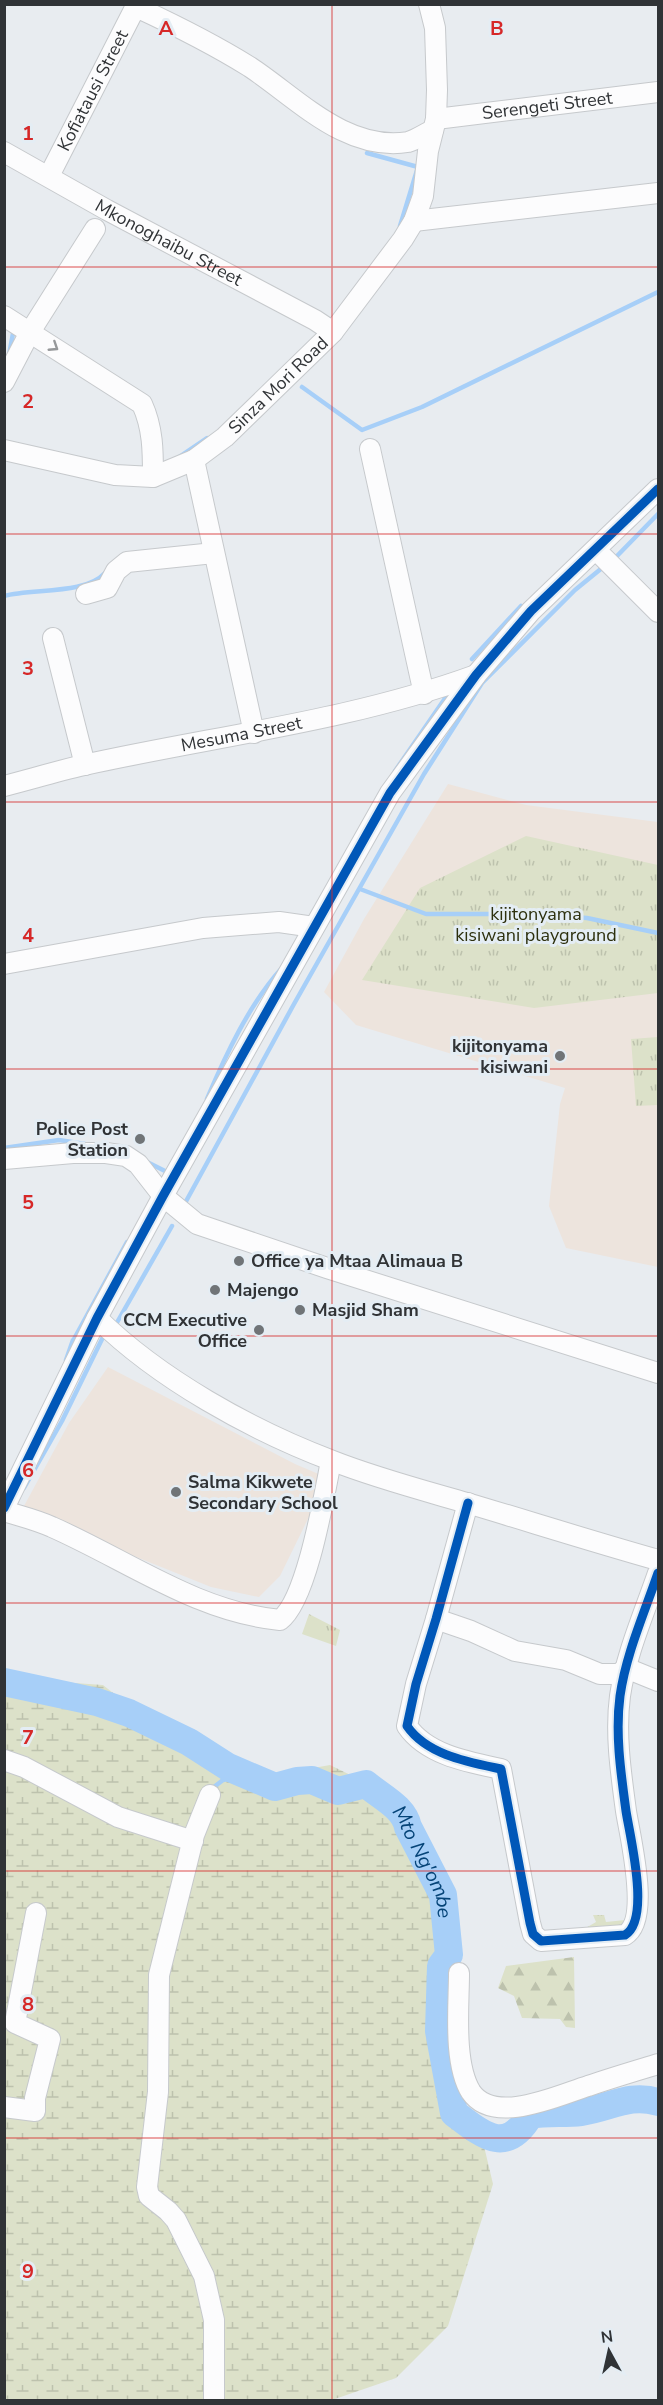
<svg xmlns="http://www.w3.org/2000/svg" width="663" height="2405" font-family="'Nunito Sans',sans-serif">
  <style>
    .education { fill: #ede4dd }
    .grass { fill: url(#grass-tufts) }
    .forest { fill: url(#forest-firs) }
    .wetland { fill: url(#wetland-marsh) }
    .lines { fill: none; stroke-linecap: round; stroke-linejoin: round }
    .stream { stroke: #a7cff8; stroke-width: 4.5 }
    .river { stroke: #a7cff8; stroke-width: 28 }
    .minor-casing { stroke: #c6c9cc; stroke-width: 22 }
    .minor { stroke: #fcfcfd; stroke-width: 20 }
    .cycleway-casing { stroke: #e4edf4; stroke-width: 13 }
    .cycleway { stroke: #0057b8; stroke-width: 9 }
    .oneway { stroke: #96989a }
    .grid { fill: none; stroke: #d62828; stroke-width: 1.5; stroke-opacity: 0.55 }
    .poi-dot { fill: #707477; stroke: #e4edf4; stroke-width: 2 }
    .labels { text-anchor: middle; stroke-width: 6; stroke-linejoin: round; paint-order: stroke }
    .street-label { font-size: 18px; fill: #303336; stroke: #e4edf4 }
    .park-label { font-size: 18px; fill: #2d300e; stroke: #e4edf4 }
    .poi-label { font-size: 18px; font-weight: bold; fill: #303336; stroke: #e4edf4; text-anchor: start }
    .water-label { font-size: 20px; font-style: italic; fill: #054478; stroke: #e4edf4 }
    .grid-label { font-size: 20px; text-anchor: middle; font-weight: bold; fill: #d62828; stroke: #e4edf4; stroke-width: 6; stroke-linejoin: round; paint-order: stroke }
  </style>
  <defs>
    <pattern id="grass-tufts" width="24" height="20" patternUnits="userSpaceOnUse" patternTransform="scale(1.5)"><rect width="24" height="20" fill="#dce1c9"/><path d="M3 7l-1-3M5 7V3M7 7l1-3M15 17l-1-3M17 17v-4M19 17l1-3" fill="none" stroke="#bdc2ad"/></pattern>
    <pattern id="forest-firs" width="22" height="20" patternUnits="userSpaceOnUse" patternTransform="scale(1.5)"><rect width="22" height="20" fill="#dce1c9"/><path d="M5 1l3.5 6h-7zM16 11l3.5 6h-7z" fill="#bdc2ad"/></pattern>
    <pattern id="wetland-marsh" width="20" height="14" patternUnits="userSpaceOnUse" patternTransform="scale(1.5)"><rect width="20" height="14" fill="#dce1c9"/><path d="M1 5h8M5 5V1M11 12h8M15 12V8" fill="none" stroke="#bdc2ad"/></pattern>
  </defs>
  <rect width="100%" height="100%" fill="#e8ecf0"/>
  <path class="education" d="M448,784L526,805L658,822V1267L566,1248L549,1206L560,1104L565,1088L356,1025L324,992L364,919Z
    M108,1367L295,1464L328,1478L280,1576L259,1597L211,1587L74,1532L24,1506L69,1423Z"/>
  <path class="grass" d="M526,836L658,865V993L534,1008L362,980L420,888Z
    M658,1037V1105L636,1106L631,1039Z
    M309,1614L340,1630L336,1646L302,1634Z
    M593,1915H604L606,1922L625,1920L627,1924L586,1932L584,1929L596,1922Z"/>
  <path class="forest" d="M574,1957L575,2028L566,2027L560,2019L522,2018L514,1996L498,1988L506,1966Z"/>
  <path class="wetland" d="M4,1678L103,1685L217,1775L242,1781L330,1765L373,1786L415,1832L449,1910L432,1966L438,2070L459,2116L478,2121L493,2184L448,2326L396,2378L332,2400H5Z"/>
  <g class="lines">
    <path class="stream" d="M367,153L418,167L400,226
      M9,355L14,328
      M302,387L362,430L422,407L658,292
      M179,457L207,438
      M617,556L658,514
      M4,596C33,588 85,595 105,573
      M472,659L521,606
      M395,771L448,694
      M360,889L426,914H531L587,918L658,933
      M207,1099C226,1054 249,1005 281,969
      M4,1148L59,1140L85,1144
      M145,1161L169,1173
      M184,1205L294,1004L424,774L482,683L575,590L602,568
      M113,1327L115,1326L172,1226
      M74,1339L127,1242
      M66,1360L73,1340
      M24,1488L62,1421L105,1333
      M210,1790L223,1780L246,1774"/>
    <path class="river" id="s1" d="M4,1682L97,1702L129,1713L189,1742L228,1767L275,1787L297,1781L312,1780L338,1791L366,1784C381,1797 404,1807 408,1827L443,1895L449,1955L441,1966L439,2031L454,2113C483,2135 506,2156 530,2115C547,2112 565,2114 581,2112C610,2108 629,2093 658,2102"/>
    <g class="minor-casing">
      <g id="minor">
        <path d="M136,7C175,25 213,44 250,67C297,98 346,152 408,142C416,140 426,133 433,130"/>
        <path id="s2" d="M436,119L658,92"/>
        <path id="s3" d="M4,152L107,210L315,320L333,332"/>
        <path id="s4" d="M49,176L137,4"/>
        <path d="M414,221L658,193"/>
        <path d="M4,316L142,404C153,428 153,451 153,477"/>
        <path d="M4,382L30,332L95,229"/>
        <path d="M370,449L424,694"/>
        <path id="s5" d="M4,450L115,475L153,477L194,460L225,437L333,332L403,239L414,221L423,196L428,151L436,119L437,90L435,28L429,4"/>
        <path d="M194,460L254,733"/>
        <path d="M596,550L658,612"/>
        <path d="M86,594L107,588L116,571L127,562L214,553"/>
        <path d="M53,638L85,765"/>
        <path id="s6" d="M4,786C31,779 58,771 84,765C215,736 350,721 476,675"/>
        <path d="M4,964L203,928L279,922L314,927"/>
        <path d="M4,1159L73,1153H106L126,1156L138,1164L163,1196L197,1224L327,1268L658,1373"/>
        <path d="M97,1318C159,1379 251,1430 333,1461C376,1478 422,1490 467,1503C531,1522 594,1542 658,1560"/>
        <path d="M468,1503L436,1619L416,1684L407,1726C427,1755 468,1762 501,1769L530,1923L533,1934L541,1941L625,1935C651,1920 630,1837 626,1811C621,1774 615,1734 620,1696C626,1654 644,1614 658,1573"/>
        <path d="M4,1508L97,1318L163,1196L390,793L476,675L531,611L658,489"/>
        <path d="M4,1511C20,1516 37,1520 52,1527C127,1560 197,1612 280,1620C307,1600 324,1496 331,1461"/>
        <path d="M436,1619L471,1631L515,1651L566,1660L600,1674H619L626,1668L658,1681"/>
        <path d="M4,1760L24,1767L118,1817L193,1841"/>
        <path d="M210,1795L194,1835L159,1975L158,2092L147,2187L149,2196L168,2211L176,2220L204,2276L214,2320V2400"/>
        <path d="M459,1973C459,2006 453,2063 471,2092C494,2126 559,2095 588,2086C611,2078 635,2071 658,2064"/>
        <path d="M4,2107L35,2111V2098L50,2039L15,2023L36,1913"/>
      </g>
    </g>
    <use href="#minor" class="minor"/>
    <g class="cycleway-casing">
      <path id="cycleway" d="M468,1503L436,1619L416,1684L407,1726C427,1755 468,1762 501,1769L530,1923L533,1934L541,1941L625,1935C651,1920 630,1837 626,1811C621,1774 615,1734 620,1696C626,1654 644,1614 658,1573
        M4,1508L97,1318L163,1196L390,793L476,675L531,611L658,489"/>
    </g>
    <use href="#cycleway" class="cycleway"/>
  </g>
  <defs><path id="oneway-chevron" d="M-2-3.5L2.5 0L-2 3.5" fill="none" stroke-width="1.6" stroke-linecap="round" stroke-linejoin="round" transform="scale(1.5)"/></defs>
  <use class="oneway" href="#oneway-chevron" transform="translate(54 347) rotate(33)"/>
  <path class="grid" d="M332,4V2400M4,267H658M4,534H658M4,802H658M4,1069H658M4,1336H658M4,1603H658M4,1871H658M4,2138H658"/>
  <g class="poi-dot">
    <circle cx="560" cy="1056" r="6"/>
    <circle cx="140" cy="1139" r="6"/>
    <circle cx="239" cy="1261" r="6"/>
    <circle cx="215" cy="1290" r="6"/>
    <circle cx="300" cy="1310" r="6"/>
    <circle cx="259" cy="1330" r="6"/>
    <circle cx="176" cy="1492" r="6"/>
  </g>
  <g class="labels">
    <g class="street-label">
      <text dy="6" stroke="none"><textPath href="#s4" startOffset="96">Kofiatausi Street</textPath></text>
      <text dy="6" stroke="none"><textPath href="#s2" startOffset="112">Serengeti Street</textPath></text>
      <text dy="6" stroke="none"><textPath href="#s3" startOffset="188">Mkonoghaibu Street</textPath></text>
      <text dy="6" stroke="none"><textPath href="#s5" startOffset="309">Sinza Mori Road</textPath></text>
      <text dy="6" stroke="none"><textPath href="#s6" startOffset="243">Mesuma Street</textPath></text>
    </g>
    <g class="park-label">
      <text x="536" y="920">kijitonyama<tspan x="536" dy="21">kisiwani playground</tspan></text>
    </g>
    <g class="poi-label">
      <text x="548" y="1052" text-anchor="end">kijitonyama<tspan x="548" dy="21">kisiwani</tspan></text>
      <text x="128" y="1135" text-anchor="end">Police Post<tspan x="128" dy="21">Station</tspan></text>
      <text x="251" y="1267">Office ya Mtaa Alimaua B</text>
      <text x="227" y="1296">Majengo</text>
      <text x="312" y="1316">Masjid Sham</text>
      <text x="247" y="1326" text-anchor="end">CCM Executive<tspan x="247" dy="21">Office</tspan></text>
      <text x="188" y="1488">Salma Kikwete<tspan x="188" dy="21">Secondary School</tspan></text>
    </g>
    <g class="water-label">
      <text dy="7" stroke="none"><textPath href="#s1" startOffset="488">Mto Ng'ombe</textPath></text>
    </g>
  </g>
  <g class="grid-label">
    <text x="166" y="35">A</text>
    <text x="497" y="35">B</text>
    <text x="28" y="140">1</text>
    <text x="28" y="408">2</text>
    <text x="28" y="675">3</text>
    <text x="28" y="942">4</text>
    <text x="28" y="1209">5</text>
    <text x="28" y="1477">6</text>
    <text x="28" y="1744">7</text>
    <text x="28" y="2011">8</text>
    <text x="28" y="2278">9</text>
  </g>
  <rect width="663" height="2405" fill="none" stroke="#303336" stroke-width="12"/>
  <g transform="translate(609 2351) rotate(352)" stroke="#e4edf4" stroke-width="4.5" paint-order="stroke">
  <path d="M0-4.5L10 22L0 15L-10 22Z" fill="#303336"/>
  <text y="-9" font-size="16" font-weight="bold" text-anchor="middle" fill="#303336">N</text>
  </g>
</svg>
